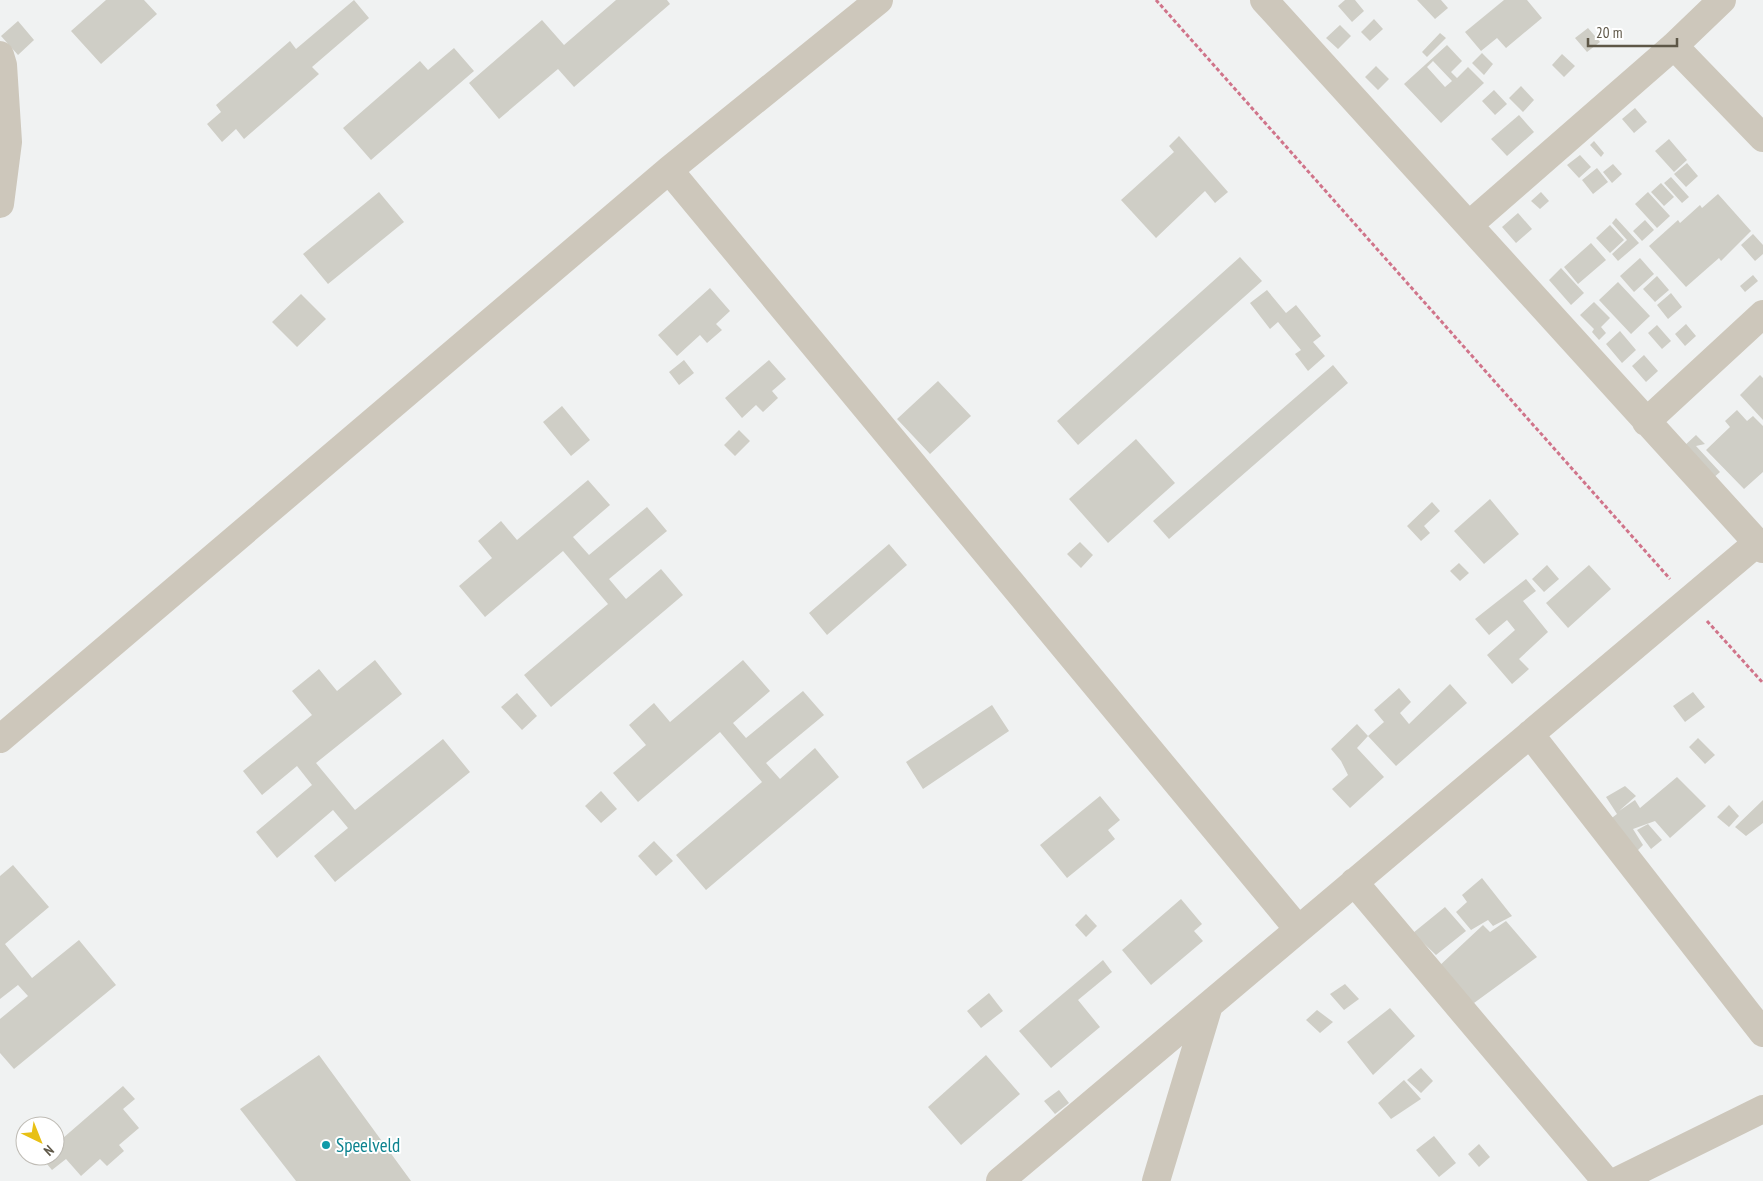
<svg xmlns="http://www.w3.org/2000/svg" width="1763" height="1181" font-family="'PT Sans Narrow',sans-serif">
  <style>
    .building { fill: #cfcec6; fill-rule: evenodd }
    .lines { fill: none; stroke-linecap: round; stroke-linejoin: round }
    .path { stroke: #d0748a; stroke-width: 3; stroke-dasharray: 4 2.5; stroke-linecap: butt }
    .minor { stroke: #cdc7bb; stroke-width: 28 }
    .culture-dot { fill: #0f9aa8; stroke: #fff; stroke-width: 2 }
    .labels { text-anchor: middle; stroke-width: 4; stroke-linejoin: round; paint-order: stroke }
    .culture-label { font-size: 19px; fill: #0d838f; stroke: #fff; text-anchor: start }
  </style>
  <rect width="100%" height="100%" fill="#f0f2f2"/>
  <path class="building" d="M106,0H144L157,14L101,64L71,31Z
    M354,0L369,18L312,67L319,74L244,139L236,129L222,142L207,124L221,112L216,105L290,41L296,49Z
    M616,0H667L670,4L574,87L558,69L499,119L469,83L542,20L564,45Z
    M1345,0H1355L1364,11L1352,22L1338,6Z
    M1417,0H1441L1448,8L1435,19Z
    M1504,0H1527L1542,18L1506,48L1497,38L1481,51L1465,32Z
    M1374,19L1383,29L1370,41L1361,32Z
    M18,21L34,40L18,55L1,36Z
    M1340,25L1351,36L1338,49L1326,38Z
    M1588,28L1600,42L1587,52L1575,38Z
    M1440,33L1446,38L1427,57L1422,52Z
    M1447,45L1462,61L1451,72L1457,78L1468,67L1484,83L1441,123L1404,84ZM1433,61L1452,81L1445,87L1427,67Z
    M454,48L474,71L371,160L343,128L420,61L428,70Z
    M1482,53L1493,64L1484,75L1472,63Z
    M1562,54L1575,66L1564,77L1552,65Z
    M1376,66L1389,79L1378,90L1365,77Z
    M1521,86L1534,100L1523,112L1509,98Z
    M1494,90L1507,104L1495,115L1482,101Z
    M1635,108L1647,122L1634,133L1622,119Z
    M1519,115L1534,132L1507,156L1491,139Z
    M1179,136L1228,192L1215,203L1205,191L1156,238L1121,200L1174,152L1169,146Z
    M1669,139L1687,160L1674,172L1655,151Z
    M1594,141L1604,153L1601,157L1590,145Z
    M1580,155L1591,167L1579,178L1567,165Z
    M1687,163L1698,176L1686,187L1674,174Z
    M1613,164L1622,174L1612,183L1603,172Z
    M1597,168L1608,182L1593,194L1582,180Z
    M1671,177L1689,197L1682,203L1664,183Z
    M1661,183L1674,197L1664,206L1651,192Z
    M379,192L404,222L328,284L303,254Z
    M1541,192L1549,201L1540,209L1531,201Z
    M1648,192L1670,216L1657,228L1635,204Z
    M1718,194L1751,231L1721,261L1719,258L1686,287L1649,246L1678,220L1680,223L1700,205L1702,208Z
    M1518,213L1532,229L1516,243L1502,227Z
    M1616,218L1639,243L1618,261L1612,254L1627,240L1612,223Z
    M1645,220L1654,230L1642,241L1633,231Z
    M1610,225L1624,240L1610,253L1596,238Z
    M1753,234L1763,245V254L1755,261L1741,245Z
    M1591,243L1606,260L1578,284L1564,267Z
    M1240,257L1262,281L1078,445L1057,421Z
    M1640,258L1654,274L1634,292L1620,276Z
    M1561,268L1584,293L1571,305L1549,280Z
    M1753,275L1758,281L1745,292L1740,286Z
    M1657,276L1669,290L1655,302L1643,289Z
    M1618,282L1650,316L1631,334L1599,300Z
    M710,288L730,311L716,324L722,330L707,343L700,335L677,356L658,335Z
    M1267,290L1286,313L1296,305L1321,336L1313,342L1325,356L1308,371L1295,354L1301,350L1278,322L1270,329L1250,303Z
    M1671,293L1682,307L1668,319L1657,305Z
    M301,294L326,319L297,347L272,322Z
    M1594,302L1610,318L1601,327L1606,333L1599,340L1592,332L1594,329L1580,315Z
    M1686,324L1696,336L1685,346L1675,334Z
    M1657,325L1671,341L1662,349L1648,333Z
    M1620,331L1636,350L1622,363L1606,344Z
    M1644,355L1658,371L1646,382L1632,366Z
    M684,360L694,373L679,385L669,372Z
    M769,360L786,379L772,391L778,398L763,412L756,405L742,418L725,398Z
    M1333,365L1348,383L1169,539L1153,521Z
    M1760,375L1763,378V420L1740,395Z
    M938,381L971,416L930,454L897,419Z
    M562,406L590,440L571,456L543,422Z
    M1737,410L1747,421L1753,416L1763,426V472L1744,489L1706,450L1730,427L1725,421Z
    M739,430L750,441L735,456L724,445Z
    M1696,435L1705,444L1696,446L1720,472L1712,479L1683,447Z
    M1136,439L1175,483L1108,543L1069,499Z
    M588,480L610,505L573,537L589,555L647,507L667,531L609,579L626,599L661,569L683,595L551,707L524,675L608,604L563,551L485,617L459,586L492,558L478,541L501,521L517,540Z
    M1490,499L1519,534L1484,564L1454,531Z
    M1432,502L1440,511L1424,526L1430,533L1421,541L1407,526Z
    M1080,542L1093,555L1081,568L1067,554Z
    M889,544L907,565L827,635L809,613Z
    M1459,563L1469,573L1460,581L1450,571Z
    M1547,565L1559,579L1544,592L1532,579Z
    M1589,565L1611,589L1568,628L1546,603Z
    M1526,579L1536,591L1523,601L1548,632L1519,659L1529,669L1512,684L1487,655L1515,630L1507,620L1489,635L1475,619Z
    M375,660L402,694L316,763L355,810L443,739L470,772L335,882L314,856L348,828L333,810L277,858L256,832L312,785L297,766L262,795L243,771L312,715L292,691L319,669L337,691Z
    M743,660L770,691L733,723L746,738L803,691L824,715L766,763L780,779L815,748L839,777L706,890L676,855L762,782L720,732L638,802L613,773L646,745L629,725L654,703L670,722Z
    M1450,684L1467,703L1396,766L1368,736L1384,722L1374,710L1399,688L1411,702L1400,713L1409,724Z
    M1693,692L1705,707L1685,722L1673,706Z
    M517,693L537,716L522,730L501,707Z
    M992,705L1009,731L923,789L906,762Z
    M1357,724L1368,736L1357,748L1384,777L1350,808L1332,789L1348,775L1341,761L1331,749Z
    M1698,738L1715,755L1705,764L1689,747Z
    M1677,777L1706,806L1670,838L1655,821L1633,829L1643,845L1632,856L1605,823L1617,814L1606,797L1625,786L1636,796L1619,811L1635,800L1640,808Z
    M601,791L617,809L601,823L585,806Z
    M1100,796L1120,820L1108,830L1115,839L1067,878L1040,845Z
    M1763,800V823L1746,836L1735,827Z
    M1729,805L1739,816L1729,827L1717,817Z
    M1648,824L1662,840L1651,849L1637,830Z
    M654,841L673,861L656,876L638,856Z
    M13,865L49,907L5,944L32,978L79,940L116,985L14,1069L0,1053V1019L28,996L18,985L0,999V876Z
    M1482,878L1512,916L1493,926L1488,920L1471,930L1456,912L1467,902L1462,895Z
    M1181,899L1202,924L1194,931L1203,941L1151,985L1122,950Z
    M1445,907L1466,931L1436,955L1413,933Z
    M1086,914L1097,926L1086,937L1075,925Z
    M1506,921L1537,957L1474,1003L1437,968L1483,925L1490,932Z
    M1103,960L1112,972L1078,1000L1100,1027L1051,1068L1019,1031Z
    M1345,984L1359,999L1344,1010L1330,994Z
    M989,993L1003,1011L981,1028L967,1011Z
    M1390,1008L1415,1036L1373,1075L1347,1042Z
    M1317,1010L1333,1022L1320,1033L1306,1020Z
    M319,1055L411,1181H296L240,1109Z
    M986,1055L1020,1094L961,1145L928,1107Z
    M1421,1068L1433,1081L1421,1093L1407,1080Z
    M1404,1080L1421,1099L1391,1119L1378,1103Z
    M123,1086L135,1099L123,1109L139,1128L119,1145L124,1151L107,1166L100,1159L81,1176L66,1159L52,1170L41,1157L55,1156V1145Z
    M1059,1090L1069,1103L1055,1114L1044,1101Z
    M1434,1136L1456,1163L1439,1177L1416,1150Z
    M1479,1144L1490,1157L1479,1167L1468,1154Z"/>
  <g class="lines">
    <path class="path" d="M1156,0L1670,579
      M1707,621L1763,683"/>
    <path class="minor" d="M1264,0L1763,549
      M1674,46L1763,138
      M0,55L3,65L8,142L0,204
      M669,170L1298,929
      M1470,224L1674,46L1722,0
      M1646,422L1763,314
      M1530,734L1763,1033
      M0,739L669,170L879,0
      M1354,882L1606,1181
      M1000,1181L1757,543
      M1156,1181L1209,1005
      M1617,1181L1763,1109"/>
  </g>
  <circle class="culture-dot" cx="326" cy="1145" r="5"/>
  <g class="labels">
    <g class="culture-label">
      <text x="336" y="1152">Speelveld</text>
    </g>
  </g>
  <g transform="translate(40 1141) rotate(137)"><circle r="24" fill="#ffffff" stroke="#bfbcb5"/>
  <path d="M0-4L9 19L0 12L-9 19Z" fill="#e8c014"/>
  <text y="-8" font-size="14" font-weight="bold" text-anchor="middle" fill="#5e5747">N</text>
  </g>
  <path d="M1588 38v8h89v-8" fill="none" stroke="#5e5747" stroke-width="2.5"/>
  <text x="1596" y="38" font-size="15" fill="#5e5747" stroke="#ffffff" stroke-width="4" paint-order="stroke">20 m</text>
</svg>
